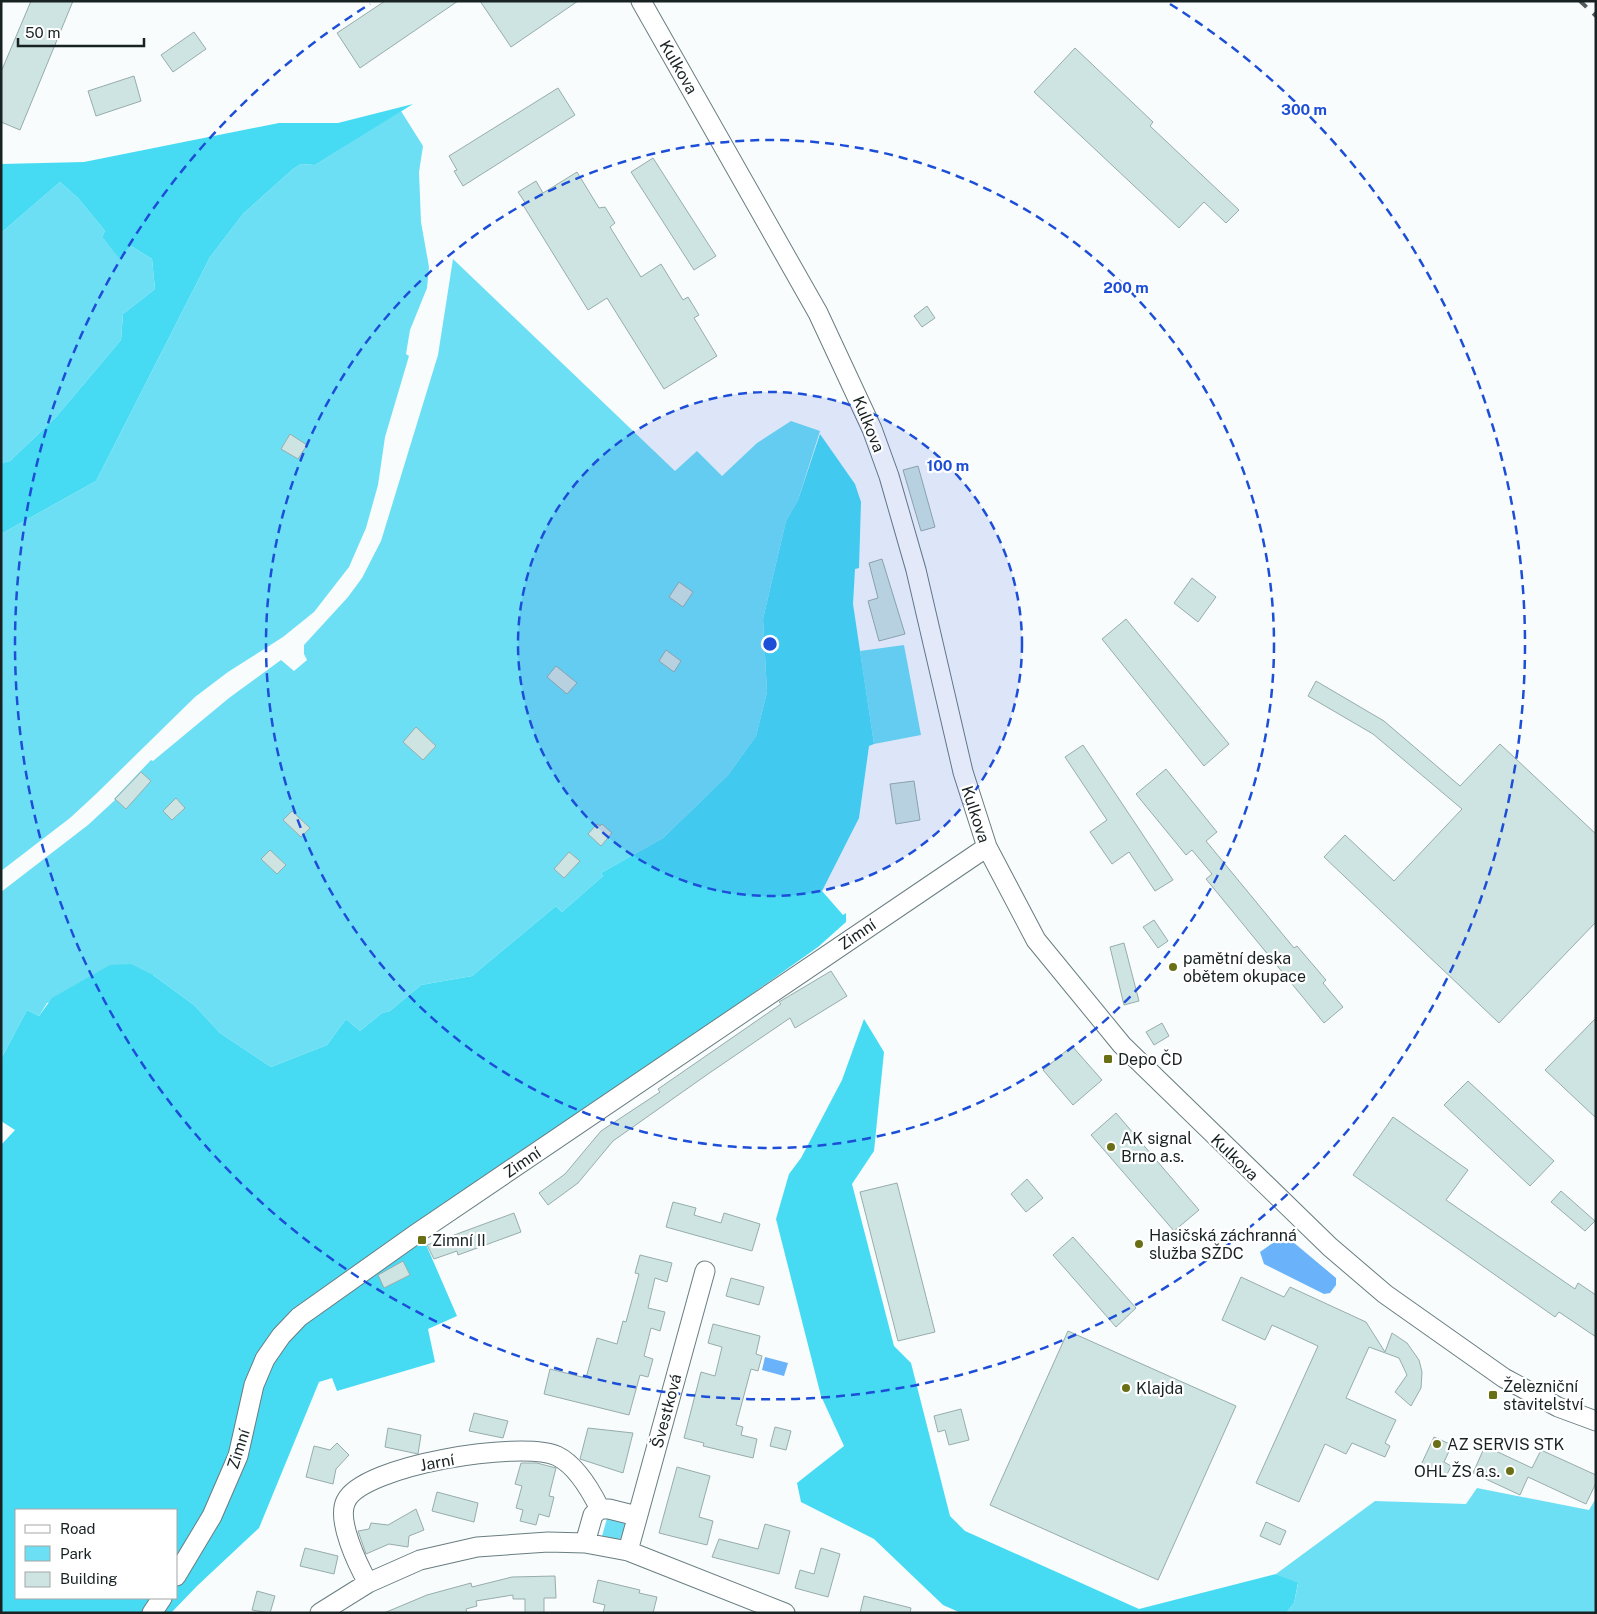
<svg xmlns="http://www.w3.org/2000/svg" width="1597" height="1614" font-family="'Public Sans',sans-serif">
  <style>
    .green { fill: #6ddff4 }
    .forest { fill: #46dbf3 }
    .water { fill: #6ab2f9 }
    .building { fill: #cde4e2; stroke: #97adab }
    .lines { fill: none; stroke-linecap: round; stroke-linejoin: round }
    .minor-casing { stroke: #697d81; stroke-width: 21 }
    .minor { stroke: #fff; stroke-width: 19 }
    .rail { stroke: #535b5c; stroke-width: 4; stroke-dasharray: 9 9; stroke-linecap: butt }
    .ring { fill: none; stroke: #1d4ed8; stroke-width: 2.5; stroke-dasharray: 9 6 }
    .poi-dot { fill: #686f15; stroke: #fff; stroke-width: 2 }
    .labels { text-anchor: middle; stroke-width: 4.5; stroke-linejoin: round; paint-order: stroke }
    .street-label { font-size: 16px; fill: #192223; stroke: #fff }
    .poi-label { font-size: 16px; fill: #192223; stroke: #fff; text-anchor: start }
    .centre { fill: #1d4ed8; stroke: #fff; stroke-width: 2.5 }
    .ring-label { font-size: 15px; text-anchor: middle; font-weight: bold; fill: #1d4ed8; stroke: #fff; stroke-width: 4.5; stroke-linejoin: round; paint-order: stroke }
  </style>
  <rect width="100%" height="100%" fill="#f8fcfd"/>
  <path class="green" d="M401,111L423,146L419,172L421,222L429,267L427,288L410,330L406,354L409,356L385,437L378,485L366,528L349,567L314,612L283,637L228,672L195,697L96,794L70,818L1,871V534L96,481L210,257L243,214L293,169L301,164L315,165Z
    M60,182L78,198L105,231L102,237L119,257L131,246L152,259L155,289L123,314L121,340L56,417L10,461L1,463V233Z
    M453,259L675,471L697,451L722,476L757,443L791,421L820,431L798,500L786,521L763,619L767,692L756,736L728,775L663,838L601,873L603,876L562,912L556,906L472,976L421,985L390,1011L382,1013L360,1031L346,1019L327,1045L271,1067L220,1033L194,1005L153,975L47,1003L39,1016L27,1010L1,1059V892L88,825L115,800L114,799L151,760L153,761L229,698L281,660L294,671L307,660L304,654V645L348,597L362,578L381,541L438,355Z
    M904,645L921,735L874,744L860,651Z
    M1477,1488L1589,1510L1596,1498V1613H1286L1294,1603L1298,1584L1276,1574L1375,1501L1466,1504Z
    M608,1515L625,1521L626,1524L622,1538L616,1540L602,1536Z"/>
  <path class="forest" d="M413,104L315,165L301,164L293,169L243,214L210,257L96,481L1,534V463L10,461L56,417L121,340L123,314L155,289L152,259L131,246L119,258L102,237L105,231L78,198L60,182L1,233V164L84,162L279,123H338Z
    M820,434L855,484L861,502L859,568L855,569L853,604L874,744L869,746L859,818L822,891L843,915L846,913V922L818,947L281,1328L233,1454L176,1566V1510H16V1598H157L146,1613H1V1145L15,1130L1,1121V1059L27,1010L39,1016L52,998L110,965L131,964L153,975L194,1005L220,1033L271,1067L327,1045L346,1019L360,1031L382,1013L390,1011L421,985L472,976L556,906L562,912L603,876L601,873L663,838L728,775L756,736L767,692L763,619L786,521L798,500Z
    M864,1019L884,1052L874,1151L852,1184L894,1346L911,1363L950,1516L965,1531L1139,1609L1276,1574L1298,1583L1294,1603L1286,1613H961L943,1605L874,1539L801,1502L797,1483L844,1446L821,1396L776,1219L789,1174L801,1158L842,1080Z
    M424,1240L457,1316L428,1329L435,1362L337,1391L332,1378L319,1382L259,1528L197,1586L171,1613H160L169,1598H176V1586L185,1572L271,1361L297,1327Z"/>
  <path class="water" d="M1287,1237L1336,1278V1285L1330,1293L1324,1294L1264,1264L1260,1252L1280,1238Z
    M765,1357L788,1363L784,1376L762,1370Z"/>
  <path class="building" d="M31,1H73L20,130L1,122V72Z
    M385,1H458L360,68L337,33Z
    M480,1H578L511,47Z
    M194,32L206,49L173,72L161,55Z
    M1075,48L1153,122L1150,126L1239,210L1226,223L1204,202L1179,228L1034,92Z
    M134,76L141,101L96,116L88,91Z
    M558,88L575,115L463,186L454,171L457,170L449,156Z
    M653,158L716,256L694,270L631,172Z
    M577,172L599,208L605,207L615,223L610,227L641,277L661,264L683,300L688,297L699,315L694,318L717,356L664,389L607,298L588,310L523,205L526,204L518,192L536,181L543,193Z
    M927,306L935,318L922,327L914,316Z
    M290,434L307,445L298,459L281,449Z
    M918,466L935,527L921,531L903,470Z
    M882,559L905,634L879,641L868,601L878,598L869,563Z
    M1192,578L1216,597L1198,622L1174,603Z
    M679,582L693,592L683,607L669,597Z
    M1126,619L1229,744L1204,766L1102,639Z
    M666,650L681,661L674,672L659,661Z
    M556,666L577,683L567,694L547,677Z
    M1316,681L1384,721L1460,786L1500,744L1596,834V922L1499,1023L1324,857L1345,835L1394,881L1462,809L1373,734L1308,696Z
    M416,727L436,746L423,760L403,742Z
    M1083,745L1173,880L1155,891L1129,852L1112,864L1090,832L1107,820L1065,757Z
    M1166,769L1217,832L1206,841L1294,948L1297,946L1326,980L1323,983L1343,1007L1324,1023L1206,879L1212,874L1192,850L1186,855L1136,794Z
    M141,772L151,781L126,809L115,799Z
    M914,781L920,820L896,824L890,784Z
    M176,798L185,808L172,820L163,811Z
    M292,811L310,828L301,837L283,820Z
    M597,824L600,826L602,824L612,833L601,846L588,834Z
    M270,850L286,865L277,874L261,859Z
    M569,852L580,861L564,878L554,869Z
    M1154,920L1168,941L1158,948L1143,927Z
    M1124,943L1139,1001L1124,1005L1110,947Z
    M831,971L847,996L795,1028L790,1018L708,1074L613,1141L578,1183L548,1205L539,1193L565,1174L601,1131L660,1092L658,1089L781,1004L779,1002Z
    M1596,1018V1118L1545,1070Z
    M1162,1023L1169,1036L1154,1045L1146,1032Z
    M1072,1046L1102,1080L1073,1105L1043,1070Z
    M1468,1081L1554,1161L1530,1186L1444,1105Z
    M1116,1113L1199,1210L1174,1231L1091,1135Z
    M1393,1117L1468,1170L1446,1200L1575,1289L1578,1283L1596,1295V1337L1559,1312L1555,1317L1353,1175Z
    M1027,1179L1043,1198L1026,1212L1011,1194Z
    M897,1183L935,1332L898,1341L860,1192Z
    M1561,1191L1595,1221L1585,1231L1551,1202Z
    M673,1202L696,1208L694,1215L721,1223L724,1213L760,1224L752,1251L666,1227Z
    M514,1213L521,1232L458,1255L457,1251L434,1259L427,1245Z
    M1073,1237L1136,1308L1116,1327L1053,1255Z
    M640,1255L672,1263L667,1282L655,1278L648,1308L665,1312L660,1331L651,1328L644,1356L653,1359L648,1377L640,1375L629,1415L544,1394L550,1369L586,1378L597,1338L617,1344L623,1321L626,1322L639,1274L635,1273Z
    M403,1261L410,1275L384,1288L378,1275Z
    M1241,1277L1284,1297L1290,1287L1366,1322L1385,1352L1392,1333L1407,1343L1419,1360L1422,1372L1421,1388L1411,1406L1395,1392L1407,1375L1399,1358L1369,1347L1346,1398L1396,1420L1385,1443L1390,1446L1385,1457L1352,1443L1346,1454L1325,1444L1299,1502L1256,1483L1318,1346L1272,1325L1265,1340L1222,1320Z
    M731,1278L764,1287L759,1305L726,1296Z
    M713,1324L760,1336L756,1354L762,1356L758,1371L751,1369L736,1425L743,1427L741,1435L757,1439L753,1458L703,1446L704,1443L684,1438L701,1372L715,1376L722,1347L708,1343Z
    M1068,1331L1236,1406L1158,1580L990,1505Z
    M961,1409L969,1440L949,1445L945,1430L938,1432L934,1416Z
    M474,1413L508,1421L503,1438L469,1431Z
    M775,1427L791,1431L786,1450L770,1446Z
    M388,1428L421,1435L418,1454L385,1447Z
    M588,1428L633,1433L623,1473L580,1459Z
    M1434,1437L1452,1445L1444,1462L1451,1466L1445,1479L1420,1467Z
    M337,1443L349,1455L336,1469L333,1484L306,1477L314,1446L330,1450Z
    M1485,1446L1532,1468L1541,1450L1596,1475V1483L1586,1504L1528,1477L1520,1495L1473,1473Z
    M521,1463H537L556,1468L549,1496L554,1497L549,1517L539,1514L536,1525L520,1521L523,1510L516,1508L522,1486L515,1484Z
    M677,1467L710,1476L699,1517L713,1521L707,1545L659,1533Z
    M437,1492L478,1503L474,1522L432,1511Z
    M416,1509L424,1530L409,1536L408,1547L389,1544L366,1554L358,1531L369,1529L371,1523L388,1525Z
    M1266,1522L1286,1531L1280,1545L1260,1536Z
    M765,1524L790,1531L779,1574L712,1557L719,1539L758,1549Z
    M305,1548L338,1556L334,1574L300,1566Z
    M821,1548L840,1554L828,1597L795,1588L800,1570L814,1574Z
    M555,1576L556,1598H544V1613H525V1599H513V1595L476,1601L477,1606L466,1609L467,1613H384L427,1595L471,1583L472,1587L512,1577Z
    M598,1580L640,1590L639,1593L657,1597L653,1613H603L605,1605L593,1602Z
    M257,1591L275,1596L270,1613L252,1610Z
    M864,1596L911,1608L910,1613H860Z"/>
  <g class="lines">
    <g class="minor-casing">
      <path id="minor" d="M641,1L818,313L872,429L889,476L916,570L963,772L987,847L1036,940L1122,1045L1330,1247L1385,1294L1504,1378L1558,1407L1596,1421
        M585,1543L593,1515L600,1509H609L637,1516
        M628,1551L705,1271
        M176,1576L212,1516L238,1456L254,1385L265,1359L281,1336L299,1317L416,1234L987,847
        M368,1583C358,1565 336,1520 346,1501C363,1465 522,1440 557,1456C576,1465 591,1491 600,1509
        M152,1613L162,1598
        M320,1613L368,1583L420,1560L477,1547L548,1542L585,1543L628,1551L785,1613"/>
    </g>
    <use href="#minor" class="minor"/>
    <path class="rail" d="M1580,1L1596,16"/>
  </g>
  <circle cx="770" cy="644" r="252" fill="#1d4ed8" fill-opacity=".12"/>
  <g class="ring">
    <circle cx="770" cy="644" r="252"/>
    <circle cx="770" cy="644" r="504"/>
    <path d="M1170 4A755 755 0 1 1 370 4"/>
  </g>
  <g class="poi-dot">
    <circle cx="1173" cy="967" r="5"/>
    <rect x="1103" y="1054" width="10" height="10" rx="2.5"/>
    <circle cx="1111" cy="1147" r="5"/>
    <rect x="417" y="1235" width="10" height="10" rx="2.5"/>
    <circle cx="1139" cy="1244" r="5"/>
    <circle cx="1126" cy="1388" r="5"/>
    <rect x="1488" y="1390" width="10" height="10" rx="2.5"/>
    <circle cx="1437" cy="1444" r="5"/>
    <circle cx="1510" cy="1471" r="5"/>
  </g>
  <g class="labels">
    <g class="street-label">
      <text transform="translate(679 67) rotate(60)" y="6">Kulkova</text>
      <text transform="translate(869 424) rotate(68)" y="6">Kulkova</text>
      <text transform="translate(976 814) rotate(72)" y="6">Kulkova</text>
      <text transform="translate(857 934) rotate(-34)" y="6">Zimní</text>
      <text transform="translate(1235 1157) rotate(44)" y="6">Kulkova</text>
      <text transform="translate(522 1162) rotate(-34)" y="6">Zimní</text>
      <text transform="translate(666 1411) rotate(-75)" y="6">Švestková</text>
      <text transform="translate(238 1449) rotate(-72)" y="6">Zimní</text>
      <text transform="translate(437 1462) rotate(-10)" y="6">Jarní</text>
    </g>
    <g class="poi-label">
      <text x="1183" y="964">pamětní deska<tspan x="1183" dy="18">obětem okupace</tspan></text>
      <text x="1118" y="1065">Depo ČD</text>
      <text x="1121" y="1144">AK signal<tspan x="1121" dy="18">Brno a.s.</tspan></text>
      <text x="1149" y="1241">Hasičská záchranná<tspan x="1149" dy="18">služba SŽDC</tspan></text>
      <text x="432" y="1246">Zimní II</text>
      <text x="1503" y="1392">Železniční<tspan x="1503" dy="18">stavitelství</tspan></text>
      <text x="1136" y="1394">Klajda</text>
      <text x="1447" y="1450">AZ SERVIS STK</text>
      <text x="1500" y="1477" text-anchor="end">OHL ŽS a.s.</text>
    </g>
  </g>
  <circle cx="770" cy="644" r="8" class="centre"/>
  <g class="ring-label">
    <text x="1304" y="115">300 m</text>
    <text x="1126" y="293">200 m</text>
    <text x="948" y="471">100 m</text>
  </g>
  <rect width="1597" height="1614" fill="none" stroke="#192223" stroke-width="5"/>
  <rect x="15" y="1509" width="162" height="90" fill="#ffffff" stroke="#a3a7a7"/>
  <rect x="25" y="1525" width="25" height="8" fill="#ffffff" stroke="#a3a7a7"/>
  <text x="60" y="1534" font-size="15" fill="#192223">Road</text>
  <rect x="25" y="1546" width="25" height="15" fill="#6ddff4" stroke="#a3a7a7"/>
  <text x="60" y="1559" font-size="15" fill="#192223">Park</text>
  <rect x="25" y="1572" width="25" height="15" fill="#cde4e2" stroke="#a3a7a7"/>
  <text x="60" y="1584" font-size="15" fill="#192223">Building</text>
  <path d="M18 38v8h126v-8" fill="none" stroke="#192223" stroke-width="2.5"/>
  <text x="25" y="38" font-size="15" fill="#192223" stroke="#ffffff" stroke-width="4" paint-order="stroke">50 m</text>
</svg>
